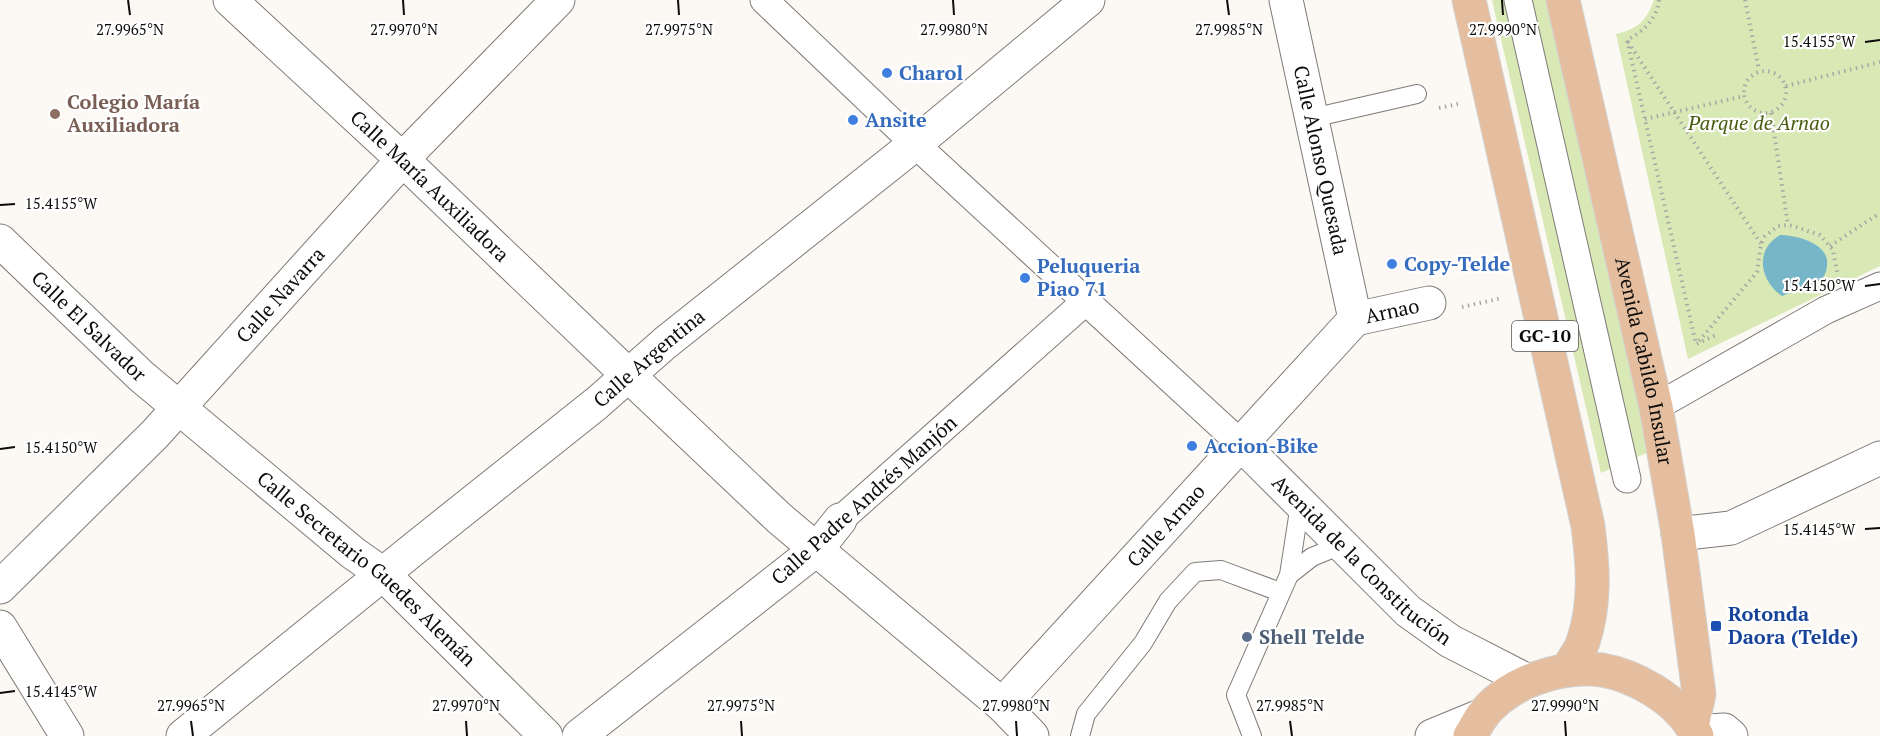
<svg xmlns="http://www.w3.org/2000/svg" width="1880" height="736" font-family="'PT Serif',serif">
  <style>
    .green { fill: #d9e9b6 }
    .water { fill: #77b5c9 }
    .lines { fill: none; stroke-linecap: round; stroke-linejoin: round }
    .service-casing { stroke: #7e7a77; stroke-width: 20 }
    .pedestrian-casing { stroke: #7e7a77; stroke-width: 29 }
    .minor-casing { stroke: #7e7a77; stroke-width: 35 }
    .tertiary-casing { stroke: #7e7a77; stroke-width: 35 }
    .primary-casing { stroke: #d3d3d3; stroke-width: 35 }
    .path { stroke: #a9a7a3; stroke-width: 4; stroke-dasharray: 1.5 4.5; stroke-linecap: butt }
    .service { stroke: #fff; stroke-width: 18 }
    .pedestrian { stroke: #fff; stroke-width: 27 }
    .minor { stroke: #fff; stroke-width: 33 }
    .tertiary { stroke: #fff; stroke-width: 33 }
    .primary { stroke: #e4be9f; stroke-width: 33 }
    .ticks { fill: none; stroke: #0d0c0a; stroke-width: 2 }
    .shop-dot { fill: #3f7fe0; stroke: #fff; stroke-width: 2 }
    .education-dot { fill: #8d6e63; stroke: #fff; stroke-width: 2 }
    .transit-dot { fill: #1a4fb4; stroke: #fff; stroke-width: 2 }
    .service-dot { fill: #5c6f8a; stroke: #fff; stroke-width: 2 }
    .labels { text-anchor: middle; stroke-width: 4.5; stroke-linejoin: round; paint-order: stroke }
    .shield { fill: #fff; stroke: #565554; stroke-width: 1.5 }
    .shield-label { font-size: 18px; font-weight: bold; fill: #0d0c0a }
    .shop-label { font-size: 20px; font-weight: bold; fill: #366cbe; stroke: #fff; text-anchor: start }
    .education-label { font-size: 20px; font-weight: bold; fill: #785e54; stroke: #fff; text-anchor: start }
    .park-label { font-size: 20px; font-style: italic; fill: #4a5c0f; stroke: #fff }
    .street-label { font-size: 20px; fill: #0d0c0a; stroke: #fff }
    .transit-label { font-size: 20px; font-weight: bold; fill: #164399; stroke: #fff; text-anchor: start }
    .service-label { font-size: 20px; font-weight: bold; fill: #4e5e75; stroke: #fff; text-anchor: start }
    .ticks-label { font-size: 15px; text-anchor: middle; fill: #0d0c0a; stroke: #fff; stroke-width: 4.5; stroke-linejoin: round; paint-order: stroke }
  </style>
  <rect width="100%" height="100%" fill="#fcf9f5"/>
  <path class="green" d="M1492,0H1546L1651,451L1601,473Z
    M1654,0H1880V266L1688,359L1616,34C1638,29 1646,21 1654,0Z"/>
  <path class="water" d="M1780,235C1797,235 1830,244 1827,265C1827,270 1825,275 1822,279C1815,285 1792,292 1782,296C1760,281 1754,250 1780,235Z"/>
  <g class="lines">
    <g class="service-casing">
      <path id="service" d="M1312,118L1417,94
        M1289,575L1312,557L1341,545
        M1080,736L1086,714L1143,643L1168,601L1195,572L1221,570L1280,592
        M1252,736L1236,695L1289,575L1300,504"/>
    </g>
    <g class="pedestrian-casing">
      <path id="pedestrian" d="M764,0L915,144L1241,444
        M1518,0L1627,479
        M1656,407L1826,310L1880,286
        M840,520L1086,301"/>
    </g>
    <g class="minor-casing">
      <g id="minor">
        <path id="s1" d="M230,0L403,160L628,375L779,518L1002,705L1032,736"/>
        <path id="s2" d="M1286,0L1355,319"/>
        <path id="s3" d="M0,241L141,376L353,553L383,574L546,736"/>
        <path id="s4" d="M1355,319L1429,303"/>
        <path id="s5" d="M1241,444L1408,611L1450,641L1528,681"/>
        <path d="M1678,534L1731,528L1880,458"/>
        <path id="s6" d="M0,587L155,434L416,145L558,0"/>
        <path d="M0,627L67,736"/>
        <path id="s7" d="M1002,705L1355,319"/>
        <path d="M1695,732L1724,730L1731,736"/>
        <path id="s8" d="M183,736L415,548L597,403L665,343L915,144L1088,0"/>
        <path d="M579,736L817,549L840,520"/>
      </g>
    </g>
    <g class="tertiary-casing">
      <path id="tertiary" d="M1432,736L1483,715"/>
    </g>
    <g class="primary-casing">
      <g id="primary">
        <path d="M1469,0L1588,526C1593,566 1596,603 1583,642C1580,651 1572,661 1567,670"/>
        <path id="s9" d="M1563,0L1656,407L1678,534L1699,694L1692,726"/>
        <path d="M1470,736C1474,730 1478,722 1482,716C1508,682 1560,665 1602,670C1620,673 1638,681 1653,690C1671,701 1688,717 1697,736"/>
      </g>
    </g>
    <path class="path" d="M1659,0C1656,20 1644,31 1627,40L1696,344L1718,334
      M1745,0L1759,70
      M1628,42L1761,244
      M1744 92a21 21 0 1 1 42 0a21 21 0 1 1-42 0Z
      M1786,86L1880,62
      M1439,108L1458,104
      M1771,113L1788,225
      M1645,119L1744,96
      M1830,246L1880,213
      M1462,307L1502,298
      M1699,341L1757,272L1761,244L1765,236L1778,226L1788,225L1796,227L1820,235L1833,250L1837,272"/>
    <use href="#service" class="service"/>
    <use href="#pedestrian" class="pedestrian"/>
    <use href="#minor" class="minor"/>
    <use href="#tertiary" class="tertiary"/>
    <use href="#primary" class="primary"/>
  </g>
  <path class="ticks" d="M128,0L130,15M403,0L404,15M678,0L679,15M953,0L954,15M1227,0L1229,15M1502,0L1503,15M1865,42L1880,40M0,205L15,204M1865,286L1880,284M0,449L15,447M1865,529L1880,528M0,693L15,691M191,721L193,736M466,721L467,736M741,721L742,736M1016,721L1017,736M1290,721L1292,736M1565,721L1566,736"/>
  <g class="shop-dot">
    <circle cx="887" cy="73" r="6"/>
    <circle cx="853" cy="120" r="6"/>
    <circle cx="1392" cy="264" r="6"/>
    <circle cx="1025" cy="278" r="6"/>
    <circle cx="1192" cy="446" r="6"/>
  </g>
  <circle class="education-dot" cx="55" cy="114" r="6"/>
  <rect class="transit-dot" x="1710" y="620" width="12" height="12" rx="3"/>
  <circle class="service-dot" cx="1247" cy="637" r="6"/>
  <g class="labels">
    <rect class="shield" x="1512" y="321" width="66" height="30" rx="4.5"/>
    <g class="shield-label">
      <text x="1545" y="342">GC-10</text>
    </g>
    <g class="shop-label">
      <text x="899" y="80">Charol</text>
      <text x="865" y="127">Ansite</text>
      <text x="1404" y="271">Copy-Telde</text>
      <text x="1037" y="273">Peluqueria<tspan x="1037" dy="23">Piao 71</tspan></text>
      <text x="1204" y="453">Accion-Bike</text>
    </g>
    <g class="education-label">
      <text x="67" y="109">Colegio María<tspan x="67" dy="23">Auxiliadora</tspan></text>
    </g>
    <g class="park-label">
      <text x="1759" y="130">Parque de Arnao</text>
    </g>
    <g class="street-label">
      <text dy="7" stroke="none"><textPath href="#s2" startOffset="164">Calle Alonso Quesada</textPath></text>
      <text dy="7" stroke="none"><textPath href="#s1" startOffset="273">Calle María Auxiliadora</textPath></text>
      <text dy="7" stroke="none"><textPath href="#s6" startOffset="405">Calle Navarra</textPath></text>
      <text dy="7" stroke="none"><textPath href="#s4" startOffset="38">Arnao</textPath></text>
      <text dy="7" stroke="none"><textPath href="#s3" startOffset="123">Calle El Salvador</textPath></text>
      <text dy="7" stroke="none"><textPath href="#s8" startOffset="600">Calle Argentina</textPath></text>
      <text dy="7" stroke="none"><textPath href="#s9" startOffset="370">Avenida Cabildo Insular</textPath></text>
      <text transform="translate(864 500) rotate(-42)" y="7">Calle Padre Andrés Manjón</text>
      <text dy="7" stroke="none"><textPath href="#s7" startOffset="243">Calle Arnao</textPath></text>
      <text dy="7" stroke="none"><textPath href="#s5" startOffset="168">Avenida de la Constitución</textPath></text>
      <text dy="7" stroke="none"><textPath href="#s3" startOffset="492">Calle Secretario Guedes Alemán</textPath></text>
    </g>
    <g class="transit-label">
      <text x="1728" y="621">Rotonda<tspan x="1728" dy="23">Daora (Telde)</tspan></text>
    </g>
    <g class="service-label">
      <text x="1259" y="644">Shell Telde</text>
    </g>
  </g>
  <g class="ticks-label">
    <text x="130" y="35">27.9965°N</text>
    <text x="404" y="35">27.9970°N</text>
    <text x="679" y="35">27.9975°N</text>
    <text x="954" y="35">27.9980°N</text>
    <text x="1229" y="35">27.9985°N</text>
    <text x="1503" y="35">27.9990°N</text>
    <text x="1819" y="47">15.4155°W</text>
    <text x="61" y="209">15.4155°W</text>
    <text x="1819" y="291">15.4150°W</text>
    <text x="61" y="453">15.4150°W</text>
    <text x="1819" y="535">15.4145°W</text>
    <text x="61" y="697">15.4145°W</text>
    <text x="191" y="711">27.9965°N</text>
    <text x="466" y="711">27.9970°N</text>
    <text x="741" y="711">27.9975°N</text>
    <text x="1016" y="711">27.9980°N</text>
    <text x="1290" y="711">27.9985°N</text>
    <text x="1565" y="711">27.9990°N</text>
  </g>
</svg>
